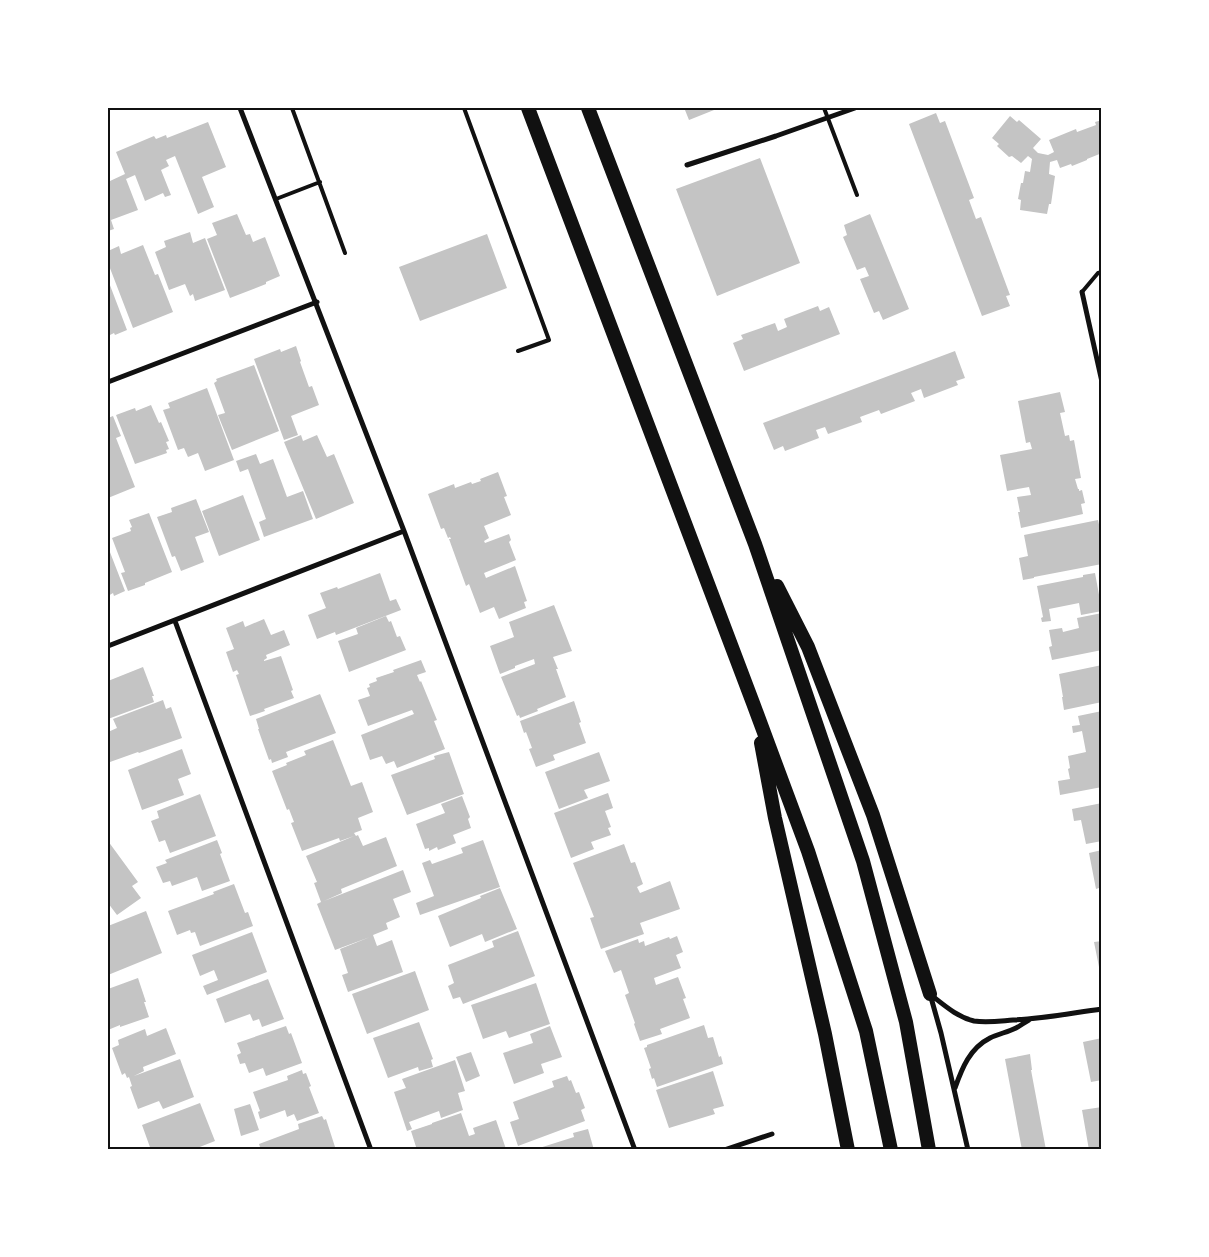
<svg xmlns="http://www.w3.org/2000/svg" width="1209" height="1257" font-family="Lora,serif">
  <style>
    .building { fill: #c4c4c4 }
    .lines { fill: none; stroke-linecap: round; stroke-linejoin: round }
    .service { stroke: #111; stroke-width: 4 }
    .minor { stroke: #111; stroke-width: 5 }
    .trunk { stroke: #111; stroke-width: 14 }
    .neatline { fill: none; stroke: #111; stroke-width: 2 }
  </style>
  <rect width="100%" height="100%" fill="#fff"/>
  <path class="building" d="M682,108H719L689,120L685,110H683Z
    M936,113L940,123L945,121L974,198L969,200L976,219L981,217L1010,295L1006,296L1010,306L982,316L909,124Z
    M1010,116L1017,122L1019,120L1041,139L1033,148L1038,153L1048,155L1054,152L1049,140L1076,129L1077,132L1096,125L1095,122L1102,120V153L1087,159V160L1072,166L1071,164L1060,168L1057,160L1050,162L1049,174L1055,176L1051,204H1049L1047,214L1020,210L1021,200L1018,199L1021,183H1023L1025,171L1030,172L1032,159L1028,156L1021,163L1012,156L1009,157L997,146L999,144L992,138Z
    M208,122L226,167L202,177L214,207L198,214L175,156L166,160L169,166L161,170L171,195L165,197L163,193L145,201L135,175L126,179L138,210L111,220L114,229L108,231V175L110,181L125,174L116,152L154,136L156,139L166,135L167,138Z
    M760,158L800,263L717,296L676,189Z
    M237,214L246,235L250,234L253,242L265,237L280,276L266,282V284L230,298L207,239L217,235L212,223Z
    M870,214L909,309L883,320L879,311L874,313L860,279L869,276L865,267L857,270L843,237L847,235L844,225Z
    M190,232L193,243L205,238L225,290L195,301L193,294L190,296L185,284L169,290L155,252L166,247L164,241Z
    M487,234L507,288L420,321L399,267Z
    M143,245L155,275L158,274L173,312L133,328L108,263V251L119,246L121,254Z
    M108,280L127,330L115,335L114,333L108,336Z
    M818,306L820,311L829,307L840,334L744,371L733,343L743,339L741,335L775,323L778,331L787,327L784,319Z
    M296,346L301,361L300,362L309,387L312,386L319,405L291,416L298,435L284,440L254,359L280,349L281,352Z
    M955,351L965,378L956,381L958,385L924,398L921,389L911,393L915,401L881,414L879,410L860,417L862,422L828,434L825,427L816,430L819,438L785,451L783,446L774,450L763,423Z
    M254,365L279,431L232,450L218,415L225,413L214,383L217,381L216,379Z
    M207,388L234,460L205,471L198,453L188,457L184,448L178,450L163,410L170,408L168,403Z
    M1060,392L1065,412L1060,413L1065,436L1069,435L1070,441L1074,440L1081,478L1075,479L1078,489H1079V491L1082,490L1085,503L1081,504L1083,514L1021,528L1018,512H1020L1017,497L1031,495L1029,487L1007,491L1000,455L1032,449L1030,442L1026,443L1018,401Z
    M151,405L159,423L161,422L169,441L166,442L169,449L166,450L167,453L135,464L116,415L135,408L136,411Z
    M113,416L121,436L116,438L135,487L108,498V418Z
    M301,435L303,441L317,435L327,457L334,454L354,503L316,519L284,442Z
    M256,454L260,464L273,459L287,497L303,491L313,519L264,537L259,522L266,519L248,469L240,472L236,461Z
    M498,472L507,496L504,497L511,515L484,526L489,538L484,541L485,543L509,534L511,540L509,542L516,560L484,573L486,578L515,566L527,601L524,602L526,608L499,619L494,607L480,613L469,584L466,586L449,539H451L450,537L448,538L444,528L441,529L428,494L454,484L455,488L471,482L472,484L481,481L480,479Z
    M243,495L260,540L219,556L202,511Z
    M196,499L209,532L195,537L204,562L181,571L175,556L172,557L157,517L172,512L171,508Z
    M149,513L172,572L145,583V585L128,591L121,573L125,572L112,538L131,531L130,528L132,527L129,520Z
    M1098,520L1102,538V564L1034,577V578L1023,580L1019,558L1028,556L1024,535Z
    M108,547L125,591L114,596L113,593L108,596Z
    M380,573L390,601L396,599L401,610L336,635L335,632L317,639L308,615L326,608L320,593L337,587L338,589Z
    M1095,573L1102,611L1081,615L1079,603L1049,609L1051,621L1042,622L1041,618L1043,617L1037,586L1083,577V575Z
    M554,605L572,651L553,657L558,669H556L566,697L537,709L538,711L520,718L519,715L517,716L501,677L535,664L534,659L515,666V668L500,674L490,646L514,637L509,622Z
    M1102,613V650L1052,660L1049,647L1052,646L1049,630L1062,628L1063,632L1079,628L1077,618Z
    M386,616L389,622L391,621L397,637L400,636L406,650L349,672L338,641L358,634L356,628Z
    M264,619L271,635L284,630L290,645L266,655L267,658L264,660V661L281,656L293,690L291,691L294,698L264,709L265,711L250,716L236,675L239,674L237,670L233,672L226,652L234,649L226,628L243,621L245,627Z
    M421,660L426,672L417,675L420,682L421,681L437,720L434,721L445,749L397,768L394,761L386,764L382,756L370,760L361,735L414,714L412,710L368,726L358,700L370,696L367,688L370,687L369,684L377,681L376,678L394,672L393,670Z
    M1102,665V702L1064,710L1062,697H1063L1059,674Z
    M143,667L154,696H152L154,702L108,719V681Z
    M320,694L336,733L286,752L288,757L272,763L271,759L269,760L258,729H259L256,719Z
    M163,700L166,709L171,707L182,738L139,753L138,752L110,762L108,754V732L117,728L113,719Z
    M574,701L581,722L579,723L586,743L553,755L555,760L536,767L529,749L532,748L526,732L524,733L520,721Z
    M1102,711V787L1060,795L1058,781L1070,779L1068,769L1070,768L1068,756L1086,752L1082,731L1073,733L1072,726L1080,725L1078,716Z
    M333,740L351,786L362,782L373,812L358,818L362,830L354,833L356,836L358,835L363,846L386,837L397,866L341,889L342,893L324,901L403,870L411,892L393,899L400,917L386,923L388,929L373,935L377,946L392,940L403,972L348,992L342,975L348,973L340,949L370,937L335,950L317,904L321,902L314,883L317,882L306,856L354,836L340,841L339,838L302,851L291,823L294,822L289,809L287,810L272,771L287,765L286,763L306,755L304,751Z
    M182,749L191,774L178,779L184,795L142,810L128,770Z
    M449,752L464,794L407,815L391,775L435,759L434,756Z
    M599,752L610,781L584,790L588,798L559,809L545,772Z
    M608,793L613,808L605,811L611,827L608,828L611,835L591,842L594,849L571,858L554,813Z
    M200,794L216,836L170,853L165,840L159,842L151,821L159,818L157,811Z
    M462,796L470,817L468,819L471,828L453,835L456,843L438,850L437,847L429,851V848L425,849L416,824L445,813L441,804Z
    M1102,803V841L1086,844L1081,820L1074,821L1072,809Z
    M217,840L222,853L220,854L230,881L202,891L197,877L172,886L170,881L163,883L156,867L167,863L165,860Z
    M483,840L500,887L420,915L416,903L434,896L422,863L430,860L432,864L463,853L461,848Z
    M108,841L138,882L132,886L141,898L117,915L108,903Z
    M624,844L631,863L635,862L643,884L637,887L640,893L670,881L680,909L640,923L644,934L601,949L590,918L594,917L573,863Z
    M1102,850V887L1096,889L1089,853Z
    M234,884L245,913L248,912L253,926L200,946L195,932L191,933L190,930L177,935L168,911L214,894L213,892Z
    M500,888L517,929L485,942L482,934L450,947L438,916L481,898L480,896Z
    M146,911L162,953L108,975V926Z
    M518,931L535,976L463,1004L460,997L453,999L448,986L454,983L448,965L494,947L492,941Z
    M252,932L267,972L207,995L203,986L218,980L214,970L200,976L192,955Z
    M677,936L683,952L676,955L681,968L654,978L656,985L678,977L686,998L683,999L690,1018L660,1029L662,1034L640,1041L634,1024L635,1023L625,995L629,993L621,970L614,973L605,951L638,939L639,943L644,941L645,946L669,937L670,939Z
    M1102,941V977H1101L1094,942Z
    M415,971L429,1010L367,1034L352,994Z
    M138,978L146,1002H144L149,1017L120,1027V1025L108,1030V989Z
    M268,979L284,1019L262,1027L259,1019L253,1021L250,1014L225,1023L216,999Z
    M536,983L550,1024L509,1038L506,1031L483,1039L471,1005Z
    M419,1022L433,1059L431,1060L433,1067L419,1071L418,1067L388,1078L373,1038Z
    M704,1025L708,1038L713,1037L719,1057L721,1056L723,1064L657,1087L654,1078L652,1079L649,1069L651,1068L644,1048L647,1047V1045Z
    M286,1026L289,1034L291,1033L302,1063L266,1076L263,1068L249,1073L245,1063L240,1064L237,1055L241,1053L237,1043Z
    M550,1026L562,1057L541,1064L544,1073L514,1084L503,1053L533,1043L530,1034Z
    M166,1028L176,1054L143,1067L144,1071L134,1076L180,1059L194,1097L163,1109L159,1101L138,1109L130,1087L132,1086L129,1077L127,1078L125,1073L122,1075L112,1048L119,1045L118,1040L145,1029L147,1036Z
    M1102,1038V1080L1091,1082L1083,1042Z
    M471,1052L480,1076L466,1082L456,1057Z
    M1030,1054L1032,1070H1031L1046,1150H1022L1005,1059Z
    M455,1060L465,1091L458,1093L463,1110L441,1118L439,1111L409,1122L412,1129L407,1131L394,1092L406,1088L402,1079Z
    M302,1070L303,1074L306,1073L311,1086L309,1087L319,1113L297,1121L294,1114L287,1117L285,1110L260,1119L258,1112L260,1111L253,1092L288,1080L287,1076Z
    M713,1071L724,1106L713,1109L715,1114L669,1128L656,1090Z
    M567,1076L569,1081L571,1080L576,1093L579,1092L585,1108L581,1110L585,1121L518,1146L510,1122L519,1119L513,1102L554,1087L552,1081Z
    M200,1103L215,1141L192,1150H151L142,1125Z
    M250,1104L259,1130L241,1136L234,1109Z
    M1102,1107V1150H1089L1082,1110Z
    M461,1113L469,1136L475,1134L473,1128L496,1120L506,1149L417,1150L411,1131L432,1124V1123Z
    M322,1116L324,1120L326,1119L336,1150H261L259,1144L299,1129L298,1124Z
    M588,1129L594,1150H533L574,1137L573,1133Z"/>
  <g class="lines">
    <path class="service" d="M292,108L345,253
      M464,108L549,340L518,351
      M824,108L857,195
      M276,199L320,182
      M1082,292L1098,273L1102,272"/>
    <path class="minor" d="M240,108L404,531L635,1150
      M687,165L776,136L855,108
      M1082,292L1102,382
      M108,382L317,302
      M175,621L371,1150
      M108,646L404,531
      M930,994L941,1033L968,1150
      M931,995C944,1005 957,1017 974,1021C987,1023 1000,1021 1013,1020C1042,1019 1072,1013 1102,1009
      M955,1088C962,1068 970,1048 990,1038C998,1034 1008,1032 1016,1028C1020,1026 1025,1022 1029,1020
      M724,1150L772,1134"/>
    <path class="trunk" d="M528,108L753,703L808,851L866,1031L891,1150
      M588,108L755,544L863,861L906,1022L929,1150
      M777,586L808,647L873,815L930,994
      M761,743L775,818L825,1034L848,1150"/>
  </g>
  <rect width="1209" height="1257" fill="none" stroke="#ffffff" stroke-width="218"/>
  <rect x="109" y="109" width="991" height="1039" class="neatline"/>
</svg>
